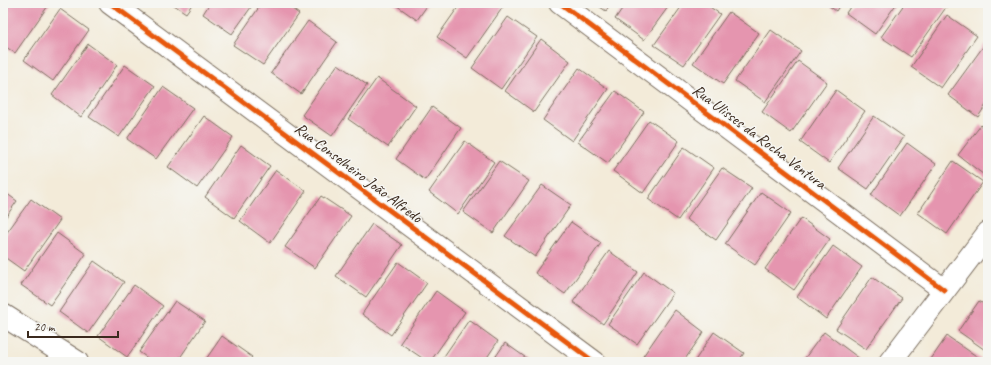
<svg xmlns="http://www.w3.org/2000/svg" width="991" height="365" font-family="Caveat,sans-serif">
  <style>
    .building { fill: #e595af }
    .lines { fill: none; stroke-linecap: round; stroke-linejoin: round }
    .street-casing { stroke: #7b6e5f; stroke-width: 24 }
    .street { stroke: #fff; stroke-width: 22 }
    .cycleway-casing { stroke: #f6f6f2; stroke-width: 8 }
    .cycleway { stroke: #e8590c; stroke-width: 5 }
    .labels { text-anchor: middle; stroke-width: 3; stroke-linejoin: round; paint-order: stroke }
    .street-label { font-size: 16px; fill: #3b2a1e; stroke: #f6f6f2 }
  </style>
  <rect width="100%" height="100%" fill="#f6f6f2"/>
  <filter id="ink" filterUnits="userSpaceOnUse"><feTurbulence type="fractalNoise" baseFrequency=".025" numOctaves="2"/><feDisplacementMap in="SourceGraphic" scale="8" xChannelSelector="R" yChannelSelector="G"/><feConvolveMatrix kernelMatrix="1 2 1 2 8 2 1 2 1" color-interpolation-filters="sRGB"/></filter>
  <filter id="wash" filterUnits="userSpaceOnUse"><feTurbulence type="fractalNoise" baseFrequency=".012" numOctaves="4" result="noise"/><feDisplacementMap in="SourceGraphic" scale="16" xChannelSelector="R" yChannelSelector="G"/><feGaussianBlur stdDeviation="0.9" result="paint"/><feColorMatrix in="noise" values="0 0 0 0 0 0 0 0 0 0 0 0 0 0 0 0 0 1.4 0 .05"/><feComposite in="paint" operator="in"/></filter>
  <g filter="url(#wash)">
    <rect width="100%" height="100%" fill="#f3ebd9"/>
    <g id="blocks">
      <path class="building" d="M6,3H50L15,53L3,45V7Z
        M171,3H193L186,13Z
        M210,3H254L232,34L203,14Z
        M262,3H284L299,14L263,65L233,45Z
        M393,3H429L417,20Z
        M461,3H497L503,7L467,58L437,37Z
        M594,3H611L606,11Z
        M626,3H671L644,40L615,19Z
        M684,3H704L720,14L684,65L654,45Z
        M825,3H841L836,11Z
        M853,3H897L875,34L846,13Z
        M905,3H943L947,6L911,57L881,37Z
        M60,9L89,30L53,81L24,60Z
        M729,12L759,33L723,84L693,63Z
        M947,15L977,36L941,88L911,67Z
        M508,17L537,37L501,89L472,68Z
        M308,21L337,42L301,94L271,73Z
        M771,30L801,51L765,102L735,81Z
        M541,39L570,61L534,112L505,91Z
        M88,44L117,65L81,117L52,95Z
        M985,44L988,46V102L978,117L948,95Z
        M798,61L827,82L791,133L762,112Z
        M338,64L367,85L332,136L302,115Z
        M125,65L155,86L119,137L89,117Z
        M579,68L608,89L572,141L543,120Z
        M377,78L416,106L388,147L348,119Z
        M163,87L193,108L156,159L127,139Z
        M836,90L865,111L829,163L800,142Z
        M615,91L644,112L608,163L578,142Z
        M432,107L461,128L425,180L396,159Z
        M204,116L233,137L197,188L168,167Z
        M874,116L904,137L868,189L838,168Z
        M649,120L679,141L643,193L613,171Z
        M981,125L988,131V178L958,155Z
        M465,141L494,162L458,214L429,192Z
        M907,143L936,164L900,216L871,195Z
        M241,145L270,166L234,218L205,197Z
        M684,147L714,168L678,220L648,199Z
        M499,161L529,181L493,233L463,212Z
        M953,161L983,182L947,234L918,213Z
        M722,168L752,188L716,240L686,219Z
        M276,170L306,191L270,243L240,221Z
        M542,185L571,205L535,257L505,236Z
        M3,191L17,201L3,221Z
        M761,192L791,213L755,265L725,244Z
        M321,196L351,216L315,268L285,247Z
        M31,199L60,220L24,271L3,256V238Z
        M801,218L830,239L794,290L765,269Z
        M571,222L601,243L565,294L535,273Z
        M372,224L402,245L366,297L336,276Z
        M57,233L86,254L50,305L21,285Z
        M833,246L862,267L826,319L797,297Z
        M609,251L638,272L603,324L573,302Z
        M94,261L124,282L88,333L59,312Z
        M398,262L427,283L391,335L362,314Z
        M644,272L673,293L637,344L608,324Z
        M872,277L902,298L866,349L836,329Z
        M134,285L163,306L127,357L98,336Z
        M436,291L465,312L430,362H428L400,343Z
        M175,301L205,321L177,362H153L139,352Z
        M979,301L988,307V352L958,331Z
        M675,310L704,332L683,362H639Z
        M469,320L498,341L484,362H440Z
        M714,332L744,353L738,362H694Z
        M824,332L864,362H802Z
        M222,336L252,357L248,362H204Z
        M947,336L985,362H929Z
        M505,343L532,362H492Z"/>
    </g>
  </g>
  <g filter="url(#ink)">
    <use href="#blocks" fill-opacity="0" stroke="#7b6e5f" stroke-width="1"/>
    <g class="lines">
      <g class="street-casing">
        <path id="street" d="M110,3L594,362
          M560,3L944,290
          M3,315L77,362
          M890,362L988,233"/>
      </g>
      <use href="#street" class="street"/>
      <g class="cycleway-casing">
        <path id="cycleway" d="M110,3L594,362
          M560,3L944,290"/>
      </g>
      <use href="#cycleway" class="cycleway"/>
    </g>
  </g>
  <g class="labels">
    <g class="street-label">
      <text transform="translate(760 136) rotate(37)" y="6">Rua Ulisses da Rocha Ventura</text>
      <text transform="translate(359 172) rotate(37)" y="6">Rua Conselheiro João Alfredo</text>
    </g>
  </g>
  <rect width="991" height="365" fill="none" stroke="#f6f6f2" stroke-width="16"/>
  <path d="M28 331v6h90v-6" fill="none" stroke="#3b2a1e" stroke-width="2"/>
  <text x="34" y="331" font-size="12" fill="#3b2a1e" stroke="#f6f6f2" stroke-width="3" paint-order="stroke">20 m</text>
</svg>
